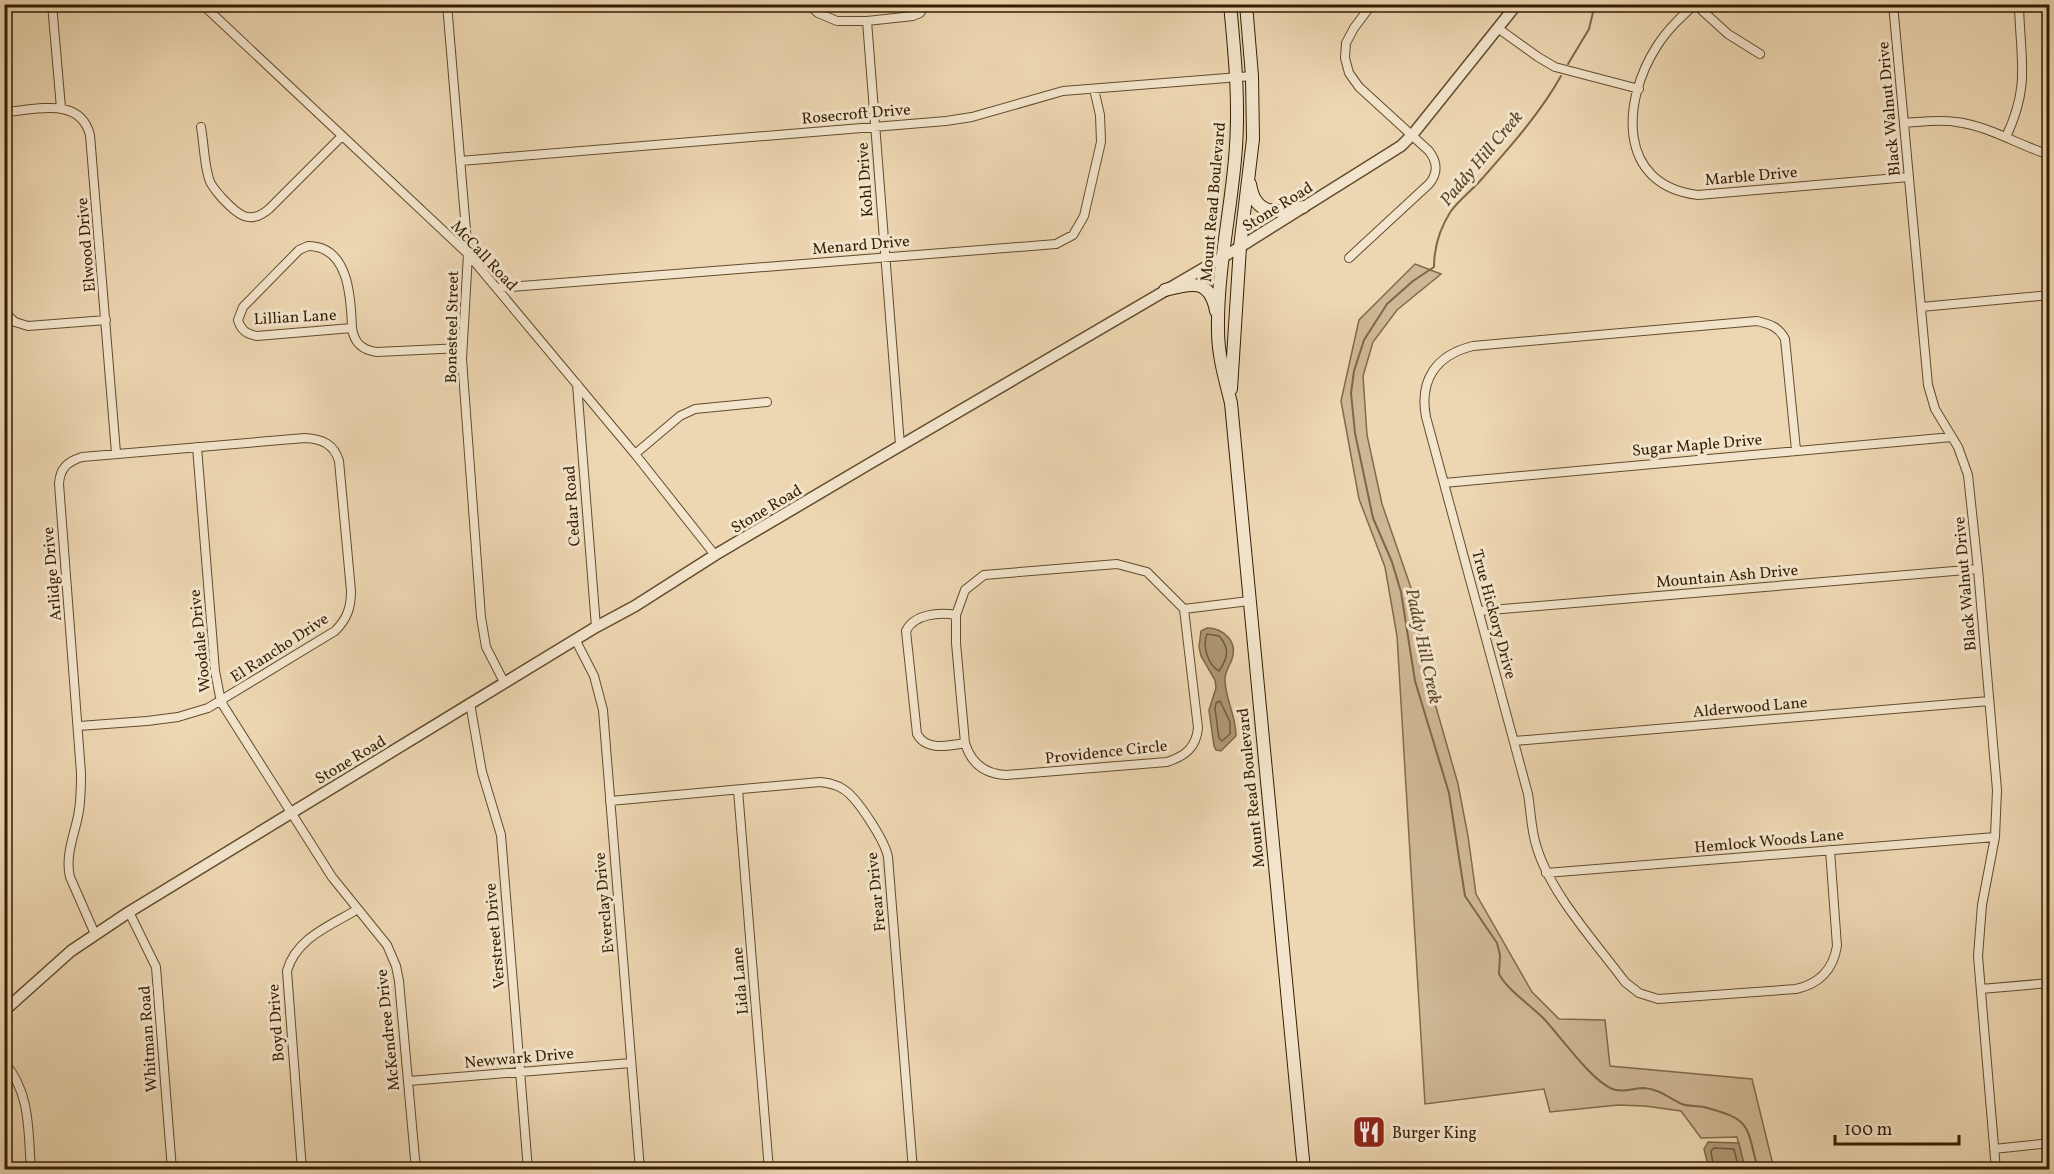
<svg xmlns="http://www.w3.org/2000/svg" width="2054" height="1174" font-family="Vollkorn,serif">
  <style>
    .green { fill: #ceb794; stroke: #826a4a; stroke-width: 1.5 }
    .water { fill: #ae9875; stroke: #7e6746; stroke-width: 1.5 }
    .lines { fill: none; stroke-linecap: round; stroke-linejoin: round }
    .shore { stroke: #725a3a; stroke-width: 1.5 }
    .stream { stroke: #7e6746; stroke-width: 2 }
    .minor-casing { stroke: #634c2c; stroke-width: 10 }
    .tertiary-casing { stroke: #634c2c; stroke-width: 13 }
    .secondary-casing { stroke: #351d00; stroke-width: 14 }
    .minor { stroke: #f3e5cd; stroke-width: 8 }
    .tertiary { stroke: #f3e5cd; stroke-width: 10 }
    .secondary { stroke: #f3e5cd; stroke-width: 12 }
    .labels { text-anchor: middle; stroke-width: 6; stroke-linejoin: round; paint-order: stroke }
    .street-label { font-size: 16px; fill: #351d00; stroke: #f3e5cd }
    .poi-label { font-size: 16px; fill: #351d00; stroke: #f3e5cd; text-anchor: start }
    .water-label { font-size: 18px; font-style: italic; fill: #5f4829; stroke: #f3e5cd }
  </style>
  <rect width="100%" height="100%" fill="#edd7b2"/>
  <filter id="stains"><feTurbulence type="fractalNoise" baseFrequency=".00333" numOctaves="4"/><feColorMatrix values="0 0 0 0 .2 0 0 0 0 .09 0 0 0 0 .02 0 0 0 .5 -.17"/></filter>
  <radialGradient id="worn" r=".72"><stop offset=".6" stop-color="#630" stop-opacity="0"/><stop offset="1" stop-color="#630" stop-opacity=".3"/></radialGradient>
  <path class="green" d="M1415,264L1441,274L1397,310L1373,342L1363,376L1367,435L1382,504L1411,588L1428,679L1458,784L1468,836L1476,894L1532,992L1559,1019L1605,1020L1610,1066L1752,1079L1774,1169H1745L1737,1137L1701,1138L1681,1111L1645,1106L1618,1105L1550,1112L1544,1089L1425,1104L1397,636L1385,567L1359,499L1341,401L1359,320Z"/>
  <path class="water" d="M1207,628C1223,628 1238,641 1232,659C1230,666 1224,672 1225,681C1226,701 1236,716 1236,736L1221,751L1216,750L1214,746L1209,710L1216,688L1215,680L1201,656L1199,647L1201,631Z
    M1708,1142L1739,1143L1745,1169H1709L1704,1149Z"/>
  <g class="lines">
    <path class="shore" d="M1207,634L1219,636C1230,648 1228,658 1219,671C1208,665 1202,646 1207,634Z
      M1220,701L1230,722V734L1222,741L1219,738L1215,709L1216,703Z
      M1714,1170L1711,1151L1714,1148L1734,1149L1739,1170"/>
    <path class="stream" d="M1568,64L1589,29L1595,4
      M1561,76C1539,115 1509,148 1480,181C1471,191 1459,200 1451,211C1440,228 1434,247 1434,267L1413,281L1387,304L1364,340L1354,371L1351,393L1355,433L1373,518L1392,562L1401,592L1415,681L1449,793L1465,896L1497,943L1500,955L1499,974C1509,992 1531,1005 1545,1020C1560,1036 1595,1086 1616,1090C1625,1092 1635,1088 1644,1088C1659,1089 1669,1098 1682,1104C1688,1107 1697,1105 1704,1107C1752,1120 1746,1124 1758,1170"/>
    <g class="minor-casing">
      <path id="minor" d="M52,4L61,108
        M202,4L468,254L635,454L715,555
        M447,4L468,254L462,359L481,617L486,647L504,682
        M808,4L818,13L837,21H867L913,16L920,13L926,4
        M1695,4C1681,17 1667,30 1657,46C1622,100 1616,185 1698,195L1909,177
        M1695,4L1728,34L1760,54
        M1893,4L1928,385L1935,409L1958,447L1968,475L1978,569L1997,790L1995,837L1982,905L1978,956L1996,1170
        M867,21L900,445
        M1499,29L1538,57L1555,67L1639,89
        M4,112C36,110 80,96 90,135L116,453
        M1904,123C1921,122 1939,119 1956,122C1989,126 2018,145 2050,155
        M201,127C204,144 204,163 209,179C211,186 217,192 222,198C237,214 249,226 269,209L342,136
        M2006,137C2031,84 2020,59 2019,4
        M460,161L946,121L972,117L1063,91L1252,76
        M308,246C349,246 351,298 352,328L257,336C246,334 241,330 238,320L243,307L299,250Z
        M1349,258L1429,184C1438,173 1438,163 1429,151L1359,87L1349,73L1345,58L1346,43L1354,28L1372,4
        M497,288L1056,244L1073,235L1084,216L1101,142L1100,115L1094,89
        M1921,307L2050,295
        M4,312L15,322L28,326L106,320
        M352,328C354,343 362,350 377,352L462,348
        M577,384L596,627
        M197,447L215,671L221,702L332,877L387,945L396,966L399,981L416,1170
        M1796,450L1785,339C1779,327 1770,324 1757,321L1473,346C1436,355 1419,380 1426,417L1528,794C1531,812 1531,831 1537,848C1551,894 1596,943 1625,982L1639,993L1658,999L1796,989C1819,984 1833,970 1837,946L1830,850
        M635,454L680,416L695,409L767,402
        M1444,483L1952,437
        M1117,564L1147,572L1184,609L1198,728C1196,748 1185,756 1167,762L1006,775C985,774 971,763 965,743L956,643V615L965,590L984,575Z
        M1184,609L1249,601
        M1479,611L1978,569
        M956,615C939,612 914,614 906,631L917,734C926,751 948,746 965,743
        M575,639L594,676L603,710L640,1170
        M470,703L482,772L501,835L528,1170
        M79,726L147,721L178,717L208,708L335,631C347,619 351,608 351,591L339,461C334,444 322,439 305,438L82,457C67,462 60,468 59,484L81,773C81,787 81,802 78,816C74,836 65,856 70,877L95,934
        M1514,741L1989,701
        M738,790L769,1170
        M610,801L820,782C828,783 836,784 843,789C857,797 885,841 888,857L913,1170
        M1546,873L1995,837
        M129,912L156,967L172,1170
        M1981,989L2050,983
        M4,1062C31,1093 28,1131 31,1170
        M409,1081L631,1063
        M1994,1149L2050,1143
        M302,1170L287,971C296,938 330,926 358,909"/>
    </g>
    <g class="tertiary-casing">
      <path id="tertiary" d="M4,1011L71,951L129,912L596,627L635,606L715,555L869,464L1240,247L1401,146L1413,134L1517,4"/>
    </g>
    <g class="secondary-casing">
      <path id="secondary" d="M1230,4C1235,56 1240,107 1235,159C1230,216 1217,273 1218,331C1218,355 1225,379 1231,403L1304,1170
        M1250,184C1255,217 1278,213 1303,207
        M1165,290C1191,283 1210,278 1216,311
        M1231,389L1240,247L1253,139L1252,76L1246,4"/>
    </g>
    <use href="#minor" class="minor"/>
    <use href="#tertiary" class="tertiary"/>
    <use href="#secondary" class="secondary"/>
  </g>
  <defs>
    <g id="restaurant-square" transform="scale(1.725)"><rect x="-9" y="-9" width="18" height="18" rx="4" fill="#8f2418" stroke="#f3e5cd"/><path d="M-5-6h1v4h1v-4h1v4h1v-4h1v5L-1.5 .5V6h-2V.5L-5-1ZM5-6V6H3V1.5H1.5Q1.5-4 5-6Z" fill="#fff"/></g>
  </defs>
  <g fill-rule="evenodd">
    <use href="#restaurant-square" x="1369" y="1132"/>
  </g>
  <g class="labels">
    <g class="street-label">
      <text transform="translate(1888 109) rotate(-95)" y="6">Black Walnut Drive</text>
      <text transform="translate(856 113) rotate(-5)" y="6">Rosecroft Drive</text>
      <text transform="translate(1751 175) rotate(-5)" y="6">Marble Drive</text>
      <text transform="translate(864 180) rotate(-94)" y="6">Kohl Drive</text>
      <text transform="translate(1212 202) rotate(-85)" y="6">Mount Read Boulevard</text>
      <text transform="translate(1277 206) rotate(-32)" y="6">Stone Road</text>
      <text transform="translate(861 244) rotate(-5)" y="6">Menard Drive</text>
      <text transform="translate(85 245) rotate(-95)" y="6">Elwood Drive</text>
      <text transform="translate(485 255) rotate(47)" y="6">McCall Road</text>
      <text transform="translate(295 316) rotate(-3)" y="6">Lillian Lane</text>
      <text transform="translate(451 327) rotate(-89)" y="6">Bonesteel Street</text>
      <text transform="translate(1697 444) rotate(-5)" y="6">Sugar Maple Drive</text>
      <text transform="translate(571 506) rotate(-94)" y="6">Cedar Road</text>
      <text transform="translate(766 508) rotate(-31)" y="6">Stone Road</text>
      <text transform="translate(51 574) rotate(-95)" y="6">Arlidge Drive</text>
      <text transform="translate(1727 575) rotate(-5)" y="6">Mountain Ash Drive</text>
      <text transform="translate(1964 584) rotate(-95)" y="6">Black Walnut Drive</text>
      <text transform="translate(1495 614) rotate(75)" y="6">True Hickory Drive</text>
      <text transform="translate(199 641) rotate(-96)" y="6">Woodale Drive</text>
      <text transform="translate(279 647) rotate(-33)" y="6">El Rancho Drive</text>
      <text transform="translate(1750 706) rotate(-5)" y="6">Alderwood Lane</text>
      <text transform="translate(1106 751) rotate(-6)" y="6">Providence Circle</text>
      <text transform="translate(350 759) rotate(-31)" y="6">Stone Road</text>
      <text transform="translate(1250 788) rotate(-96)" y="6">Mount Read Boulevard</text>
      <text transform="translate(1769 840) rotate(-5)" y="6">Hemlock Woods Lane</text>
      <text transform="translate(875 892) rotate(-96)" y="6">Frear Drive</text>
      <text transform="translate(603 903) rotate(-95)" y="6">Everclay Drive</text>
      <text transform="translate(494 936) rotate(-95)" y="6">Verstreet Drive</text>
      <text transform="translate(739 981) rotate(-95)" y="6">Lida Lane</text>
      <text transform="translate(275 1023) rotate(-94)" y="6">Boyd Drive</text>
      <text transform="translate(387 1030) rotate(-96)" y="6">McKendree Drive</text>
      <text transform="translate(147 1039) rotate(-94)" y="6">Whitman Road</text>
      <text transform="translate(519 1057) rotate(-5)" y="6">Newwark Drive</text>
    </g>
    <g class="poi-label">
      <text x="1392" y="1138">Burger King</text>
    </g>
    <g class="water-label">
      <text transform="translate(1481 158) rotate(-50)" y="6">Paddy Hill Creek</text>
      <text transform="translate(1424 646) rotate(78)" y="6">Paddy Hill Creek</text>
    </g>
  </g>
  <rect width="2054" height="1174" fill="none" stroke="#edd7b2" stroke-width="24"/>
  <rect x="6" y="6" width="2042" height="1162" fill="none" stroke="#351d00" stroke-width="3"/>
  <rect x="12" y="12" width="2030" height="1150" fill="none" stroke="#351d00" stroke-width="1.5"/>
  <path d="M1835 1135v9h124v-9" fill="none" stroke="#351d00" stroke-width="3"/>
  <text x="1844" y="1135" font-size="18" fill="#351d00" stroke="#f3e5cd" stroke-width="4.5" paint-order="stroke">100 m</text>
  <rect width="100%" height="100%" filter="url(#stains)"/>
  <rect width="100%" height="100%" fill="url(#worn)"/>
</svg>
